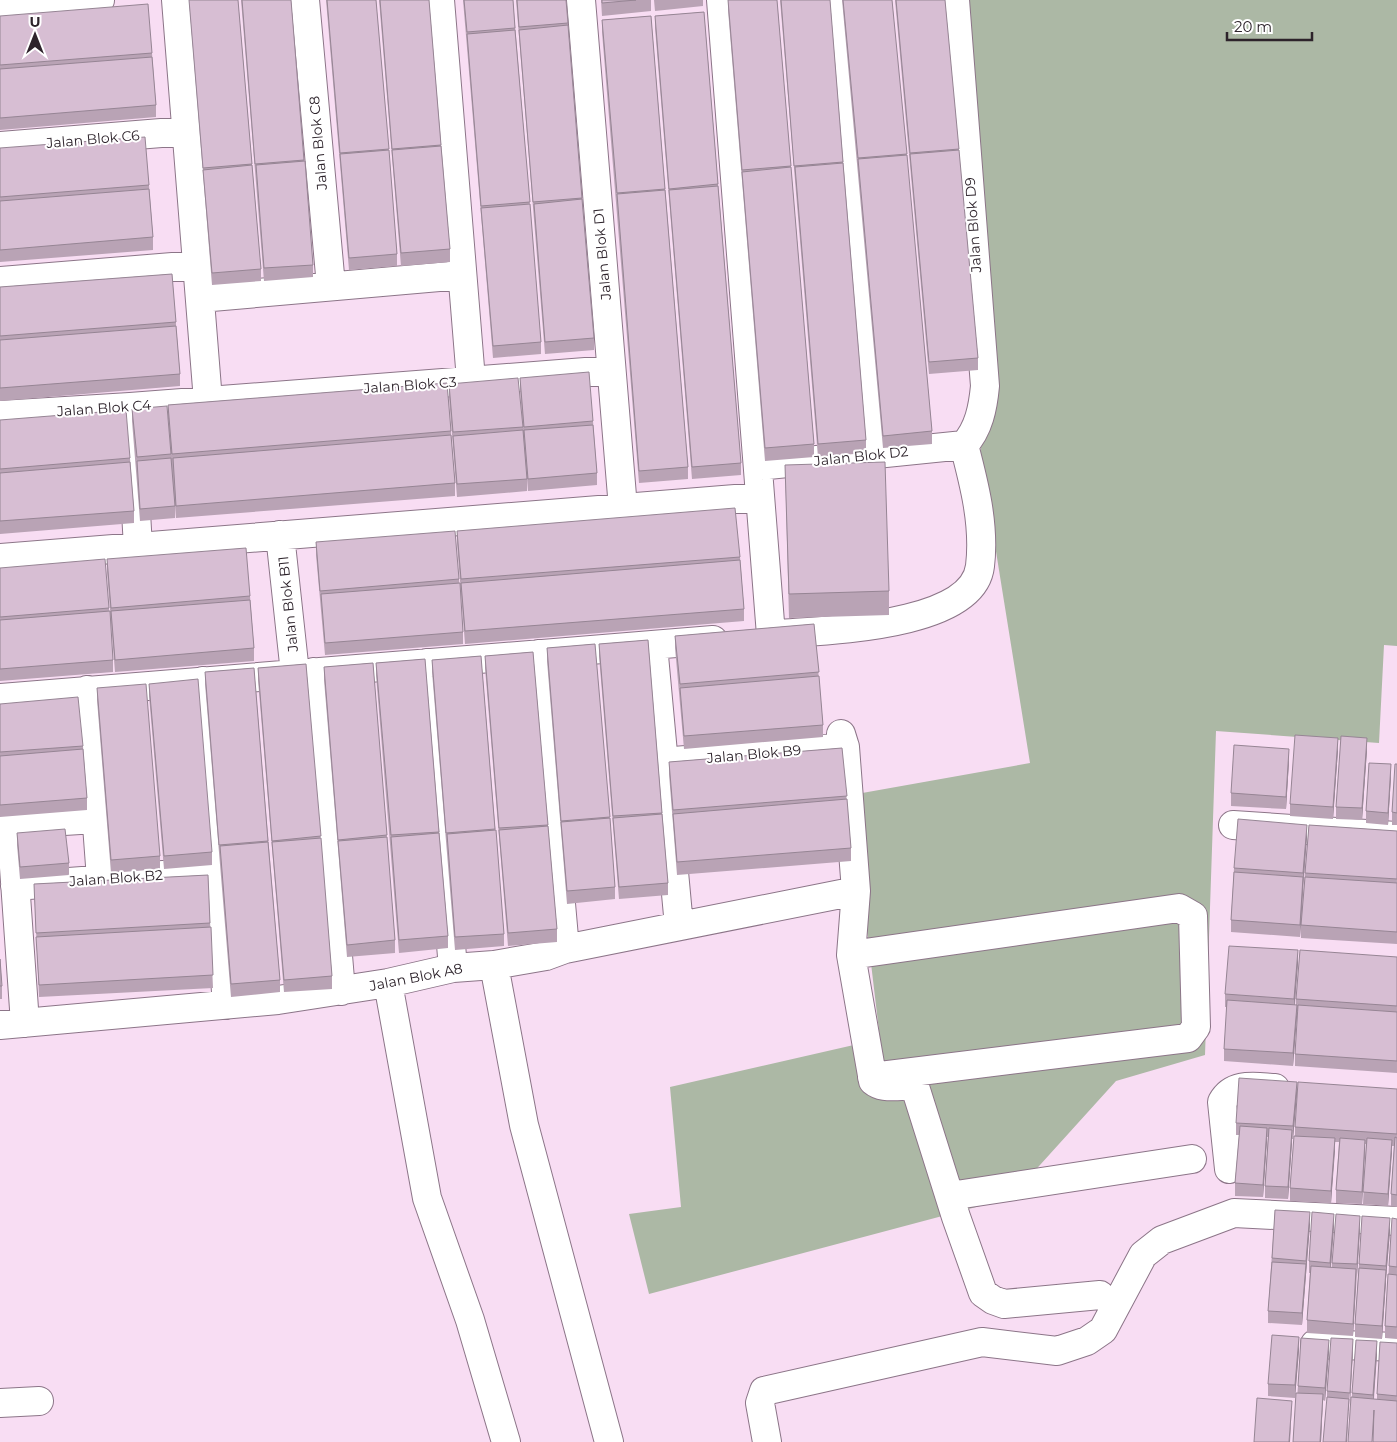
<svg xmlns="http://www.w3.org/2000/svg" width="1397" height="1442" font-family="Montserrat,sans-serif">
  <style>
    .green { fill: #acb8a5 }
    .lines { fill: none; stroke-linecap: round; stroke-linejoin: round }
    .minor-casing { stroke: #8c7588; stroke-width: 30 }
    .minor { stroke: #fff; stroke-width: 28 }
    .wall { fill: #b9a3b5 }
    .shaded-wall { fill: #968594 }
    .building { fill: #d7bed3; stroke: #968594 }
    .labels { text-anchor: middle; stroke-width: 4; stroke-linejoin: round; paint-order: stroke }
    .street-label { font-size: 14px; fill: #2d232b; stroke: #fff }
  </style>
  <rect width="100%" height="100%" fill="#f8ddf3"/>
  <path class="green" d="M965,0H1397V646L1384,645L1379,743L1216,731L1205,1055L1116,1081L1010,1198L649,1294L629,1214L681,1207L670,1087L880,1039L851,795L1030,763L980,452L995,386Z"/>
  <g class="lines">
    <g class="minor-casing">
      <path id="minor" d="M176,0L208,401
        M305,0L331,286
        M440,0L471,380
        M581,0L623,508
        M721,0L771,635
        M837,0L871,456
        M955,0L985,386C983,407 979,429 964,445
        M0,9L100,0
        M0,146L186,131
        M0,281L197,265
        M200,298L462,275
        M130,407L138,547
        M0,415L130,407L611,370
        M758,466L964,445
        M280,535L295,673
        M0,558L760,497
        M779,634C826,630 973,627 980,566C985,525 974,483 964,445
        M653,645L679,926
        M539,654L565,949
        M427,663L453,968
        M314,672L341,991
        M203,681L227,1005
        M87,690L101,879
        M0,698L713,640
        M841,734L845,747L856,891L851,955L873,1081C886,1092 907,1081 916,1090L956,1217L983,1293L993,1300L1004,1304L1100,1295
        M662,762L845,747
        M0,825L96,819
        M11,825L25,1023
        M1233,825L1397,836
        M15,886L217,871
        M851,955L1179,908L1193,916L1196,1027L1188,1038L872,1077
        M494,965L524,1125L609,1442
        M388,983L427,1198L470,1320L506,1442
        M0,1025L278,1000L388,983L453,968L494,965L546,956L565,949L856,891
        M1229,1169L1222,1102C1233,1082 1255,1087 1275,1088
        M950,1196L1192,1159
        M1315,1344L1397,1347
        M0,1403L39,1401
        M767,1442L760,1403L764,1391L982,1342L1057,1351L1087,1341L1103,1330L1143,1255L1162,1240L1234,1213L1397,1221"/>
    </g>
    <use href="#minor" class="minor"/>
  </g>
  <path class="wall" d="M189,0H238L261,269V281L212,285Z
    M241,0H291L313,265V277L264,281Z
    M326,0H376L397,254V266L349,270Z
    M379,0H429L450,249V262L401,266Z
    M463,0H513L541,342V354L493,358Z
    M516,0H566L594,338V350L545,354Z
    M601,0H651V11L602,16Z
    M654,0H703V6L655,11Z
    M728,0H777L814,444V457L765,461L728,10Z
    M780,0H830L866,440V453L818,457Z
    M842,0H892L932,431V444L883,448Z
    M895,0H945L978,358V370L929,374Z
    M704,12L741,463V475L692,479L655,28V16Z
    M0,16L152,53L156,105V117L0,130Z
    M651,16L688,467V479L639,483L602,32V20Z
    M0,148L149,185L153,237V250L0,262Z
    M172,274L180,374V386L0,401V287Z
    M520,378L593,421L597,473V485L528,491L520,390Z
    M447,383L455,483V496L176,518L168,418V405Z
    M449,384L523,427L527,479V491L457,497L449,397Z
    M132,409L171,454L175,506V518L140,521L132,421Z
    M0,420L130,458L134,511V523L0,534Z
    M785,465L889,591V615L789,618Z
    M457,531L740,557L744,609V621L465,644L457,543Z
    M316,542L459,579L463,632V644L325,655L316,555Z
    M107,559L250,596L254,648V661L115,672L107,572Z
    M0,568L109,608L113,660V672L0,681Z
    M814,624L823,725V737L684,749L675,648V636Z
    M648,640L668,883V895L619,899L599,656V644Z
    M595,644L615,887V899L567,904L547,661V648Z
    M533,652L557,929V942L508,946L485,668V656Z
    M481,656L504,934V946L455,950L432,672V660Z
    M425,659L448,936V948L399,953L376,675V663Z
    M373,663L395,940V953L347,957L324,680V667Z
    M306,664L332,976V989L284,992L258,680V668Z
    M254,668L280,980V992L231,997L205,684V672Z
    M149,684L212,852V865L164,869L149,696Z
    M97,688L160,856V869L111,873L97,700Z
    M0,704L83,746L87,798V810L0,817Z
    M842,748L851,848V861L677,875L669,774V762Z
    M1338,750L1333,819L1290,816V804Z
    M1367,750L1362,820L1336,819V807Z
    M1289,761L1286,809L1231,806V793Z
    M1397,764V825H1392V812Z
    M1391,776L1388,825L1366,823V811Z
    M1309,825L1397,831V944L1301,938V925Z
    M17,833L69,863V875L20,879L17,845Z
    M1307,837L1300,937L1231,932V920L1234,868Z
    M208,875L213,988L39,997L34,884Z
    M1397,957V1073L1295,1066V1054L1298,1011H1297L1293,1066L1224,1061V1049L1227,1007H1225V994L1298,963L1295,1005H1296V999Z
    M0,959L2,986V999H0Z
    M1397,1089V1207L1391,1206V1194L1394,1146H1392L1388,1206L1363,1204L1366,1144H1365L1362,1204L1336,1203V1190L1339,1142H1335L1331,1203L1290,1201V1188L1295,1136V1127Z
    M1297,1094L1293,1139H1292L1288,1199L1265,1198V1186L1268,1137H1267L1263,1197L1235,1196V1183L1239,1135H1236V1123Z
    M1275,1210L1310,1224L1302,1325L1268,1323V1311Z
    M1397,1219V1339L1385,1338V1326L1389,1266Z
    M1334,1226L1331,1268H1332V1263L1360,1228L1353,1336L1307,1333V1320L1310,1273H1309V1261Z
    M1390,1231L1386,1279L1382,1339L1355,1337V1324L1359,1264Z
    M1397,1343V1442L1352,1397V1393L1377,1354L1374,1399H1377V1394Z
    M1299,1350L1295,1398L1268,1396V1384Z
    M1353,1351L1349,1405V1411L1327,1397V1391Z
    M1329,1352L1325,1401L1323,1400L1321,1442H1293L1298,1386Z"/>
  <path class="shaded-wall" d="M1338,738V750L1333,819V807Z
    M1367,738V750L1362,820V808Z
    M1289,749V761L1286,809V797Z
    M1391,764V776L1388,825V813Z
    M1307,825V837L1303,885V873Z
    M1303,877V889L1300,937V925Z
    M1298,950V963L1294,1011V999Z
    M1297,1005V1017L1293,1066V1053Z
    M1297,1082V1094L1293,1139V1126Z
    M1267,1128V1141L1263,1197V1185Z
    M1292,1130V1143L1288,1199V1187Z
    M1335,1138V1151L1331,1203V1191Z
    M1365,1140V1152L1362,1204V1192Z
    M1392,1140V1152L1388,1206V1194Z
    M1310,1212V1224L1302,1325V1313Z
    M1334,1214V1226L1330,1275V1263Z
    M1360,1216V1228L1357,1277V1264Z
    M1390,1218V1231L1386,1279V1266Z
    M1356,1269V1282L1353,1336V1324Z
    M1386,1270V1282L1382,1339V1326Z
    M1299,1337V1350L1295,1398V1385Z
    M1353,1339V1351L1350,1405V1393Z
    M1329,1340V1352L1325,1401V1388Z
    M1377,1341V1354L1373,1407V1395Z
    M1323,1394L1321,1442H1320Z
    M1349,1399L1347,1442H1346Z
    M1292,1401L1290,1442H1289Z"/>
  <path class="building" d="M189,0H238L252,164L203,168Z
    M242,0H291L304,160L255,164Z
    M327,0H376L389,149L340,153Z
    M380,0H429L441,145L392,149Z
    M464,0H513L515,28L467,32Z
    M517,0H566L568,23L519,27Z
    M602,0H636L602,3Z
    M728,0H777L791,166L742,170Z
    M781,0H830L843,162L794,166Z
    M843,0H892L907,154L858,158Z
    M896,0H945L959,149L910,153Z
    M148,4L152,53L0,65V16Z
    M704,12L718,184L669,189L655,16Z
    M651,16L665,189L617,193L602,20Z
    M568,25L582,198L533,202L519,30Z
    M515,30L530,202L481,206L467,34Z
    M152,57L156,105L0,118V69Z
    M145,137L149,185L0,197V148Z
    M441,146L450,249L401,253L392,150Z
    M389,150L397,254L349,258L340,154Z
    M959,150L978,358L929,362L910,154Z
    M907,155L932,431L883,436L858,159Z
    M305,161L313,265L264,268L256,165Z
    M843,163L866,440L818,444L795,167Z
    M252,165L261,269L212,273L203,170Z
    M791,167L814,444L765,448L742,172Z
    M718,186L741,463L692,467L669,190Z
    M149,189L153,237L0,250V201Z
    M665,190L688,467L639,471L617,194Z
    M582,199L594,338L545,342L534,204Z
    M530,204L541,342L493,346L481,208Z
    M172,274L176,322L0,336V287Z
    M176,326L180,374L0,388V340Z
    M589,372L593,421L524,427L520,378Z
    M518,378L523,427L453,432L449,384Z
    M447,383L451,431L172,454L168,405Z
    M167,406L171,454L137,457L132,409Z
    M126,410L130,458L0,469V420Z
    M593,425L597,473L528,479L524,430Z
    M523,430L527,479L457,484L453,436Z
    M451,435L455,483L176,506L173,458Z
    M171,458L175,506L140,509L137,461Z
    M130,462L134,511L0,521V473Z
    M885,462L889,591L789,594L785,465Z
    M735,508L740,557L461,579L457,531Z
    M455,531L459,579L320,591L316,542Z
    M246,548L250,596L111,608L107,559Z
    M105,559L109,608L0,617V568Z
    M740,560L744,609L465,631L461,583Z
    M460,583L463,632L325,643L321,594Z
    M250,600L254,648L115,660L111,611Z
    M110,611L113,660L0,669V620Z
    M814,624L819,672L680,684L675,636Z
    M648,640L662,813L613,816L599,644Z
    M595,644L610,817L561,821L547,648Z
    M533,652L548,825L499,828L485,656Z
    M481,656L495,829L446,833L432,660Z
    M425,659L439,832L391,835L376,663Z
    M373,663L387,835L338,840L324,667Z
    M306,664L321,836L272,841L258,668Z
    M254,668L268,841L219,845L205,672Z
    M819,676L823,725L684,736L680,688Z
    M198,679L212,852L164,856L149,684Z
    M146,684L160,856L111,860L97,688Z
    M78,697L83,746L0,752V704Z
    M1295,735L1338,738L1333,807L1290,804Z
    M1341,736L1367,738L1362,808L1336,807Z
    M1234,745L1289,749L1286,797L1231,793Z
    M842,748L847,796L673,810L669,762Z
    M83,749L87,798L0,805V756Z
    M1369,763L1391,764L1388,813L1366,811Z
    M1395,764H1397V813L1392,812Z
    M847,799L851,848L677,862L673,814Z
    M662,814L668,883L619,887L613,818Z
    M610,818L615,887L567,891L561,822Z
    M1238,819L1307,825L1303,873L1234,868Z
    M1309,825L1397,831V879L1305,873Z
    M548,826L557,929L508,933L499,830Z
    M65,829L69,863L20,867L17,833Z
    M496,830L504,934L455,937L447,834Z
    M439,833L448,936L399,940L391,837Z
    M387,837L395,940L347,945L338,841Z
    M321,838L332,976L284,980L272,842Z
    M268,842L280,980L231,984L220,846Z
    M1234,872L1303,877L1300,925L1231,920Z
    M208,875L210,923L36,933L34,884Z
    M1305,877L1397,883V932L1301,925Z
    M211,927L213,975L39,985L36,937Z
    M1229,946L1298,950L1294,999L1225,994Z
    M1300,950L1397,957V1006L1296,999Z
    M0,959L2,986H0Z
    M1227,1000L1297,1005L1293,1053L1224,1049Z
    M1298,1005L1397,1012V1061L1295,1054Z
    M1239,1078L1297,1082L1293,1126L1236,1123Z
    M1298,1082L1397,1089V1134L1295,1127Z
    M1240,1126L1267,1128L1263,1185L1235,1183Z
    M1269,1128L1292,1130L1288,1187L1265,1186Z
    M1294,1136L1335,1138L1331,1191L1290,1188Z
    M1395,1137L1397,1138V1195L1391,1194Z
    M1340,1138L1365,1140L1362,1192L1336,1190Z
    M1367,1138L1392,1140L1388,1194L1363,1192Z
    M1275,1210L1310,1212L1306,1261L1272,1258Z
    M1312,1212L1334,1214L1330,1263L1309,1261Z
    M1336,1214L1360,1216L1357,1264L1332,1263Z
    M1362,1216L1390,1218L1386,1266L1359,1264Z
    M1392,1218L1397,1219V1267L1389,1266Z
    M1272,1262L1306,1264L1302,1313L1268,1311Z
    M1311,1266L1356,1269L1353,1324L1307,1320Z
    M1359,1268L1386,1270L1382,1326L1355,1324Z
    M1388,1274L1397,1275V1327L1385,1326Z
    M1272,1335L1299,1337L1295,1385L1268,1384Z
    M1301,1338L1329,1340L1325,1388L1298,1386Z
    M1331,1338L1353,1339L1350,1393L1327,1391Z
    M1356,1340L1377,1341L1373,1395L1352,1393Z
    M1380,1342L1397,1343V1396L1377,1394Z
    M1296,1393L1323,1394L1320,1442H1293Z
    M1327,1397L1349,1399L1346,1442H1323Z
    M1351,1397L1397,1401V1442H1373L1374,1410L1372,1442H1348Z
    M1257,1398L1292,1401L1289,1442H1254Z"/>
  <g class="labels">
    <g class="street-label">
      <text transform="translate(93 139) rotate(-5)" y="5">Jalan Blok C6</text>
      <text transform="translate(318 143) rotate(-95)" y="5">Jalan Blok C8</text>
      <text transform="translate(973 225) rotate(-94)" y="5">Jalan Blok D9</text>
      <text transform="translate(602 254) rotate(-95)" y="5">Jalan Blok D1</text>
      <text transform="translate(410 385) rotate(-4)" y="5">Jalan Blok C3</text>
      <text transform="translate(104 408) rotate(-4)" y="5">Jalan Blok C4</text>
      <text transform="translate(861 456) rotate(-6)" y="5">Jalan Blok D2</text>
      <text transform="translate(288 604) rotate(-96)" y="5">Jalan Blok B11</text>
      <text transform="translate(754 754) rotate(-5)" y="5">Jalan Blok B9</text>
      <text transform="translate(116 878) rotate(-4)" y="5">Jalan Blok B2</text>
      <text transform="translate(416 977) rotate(-11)" y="5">Jalan Blok A8</text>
    </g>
  </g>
  <g transform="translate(35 35)" stroke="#ffffff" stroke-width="4" paint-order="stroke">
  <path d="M0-4L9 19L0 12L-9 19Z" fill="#2d232b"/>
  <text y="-8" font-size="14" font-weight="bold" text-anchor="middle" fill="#2d232b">U</text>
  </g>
  <path d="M1227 32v8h85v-8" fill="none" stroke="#2d232b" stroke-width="2.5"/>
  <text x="1234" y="32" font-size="15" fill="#2d232b" stroke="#ffffff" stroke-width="4" paint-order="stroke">20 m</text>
</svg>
